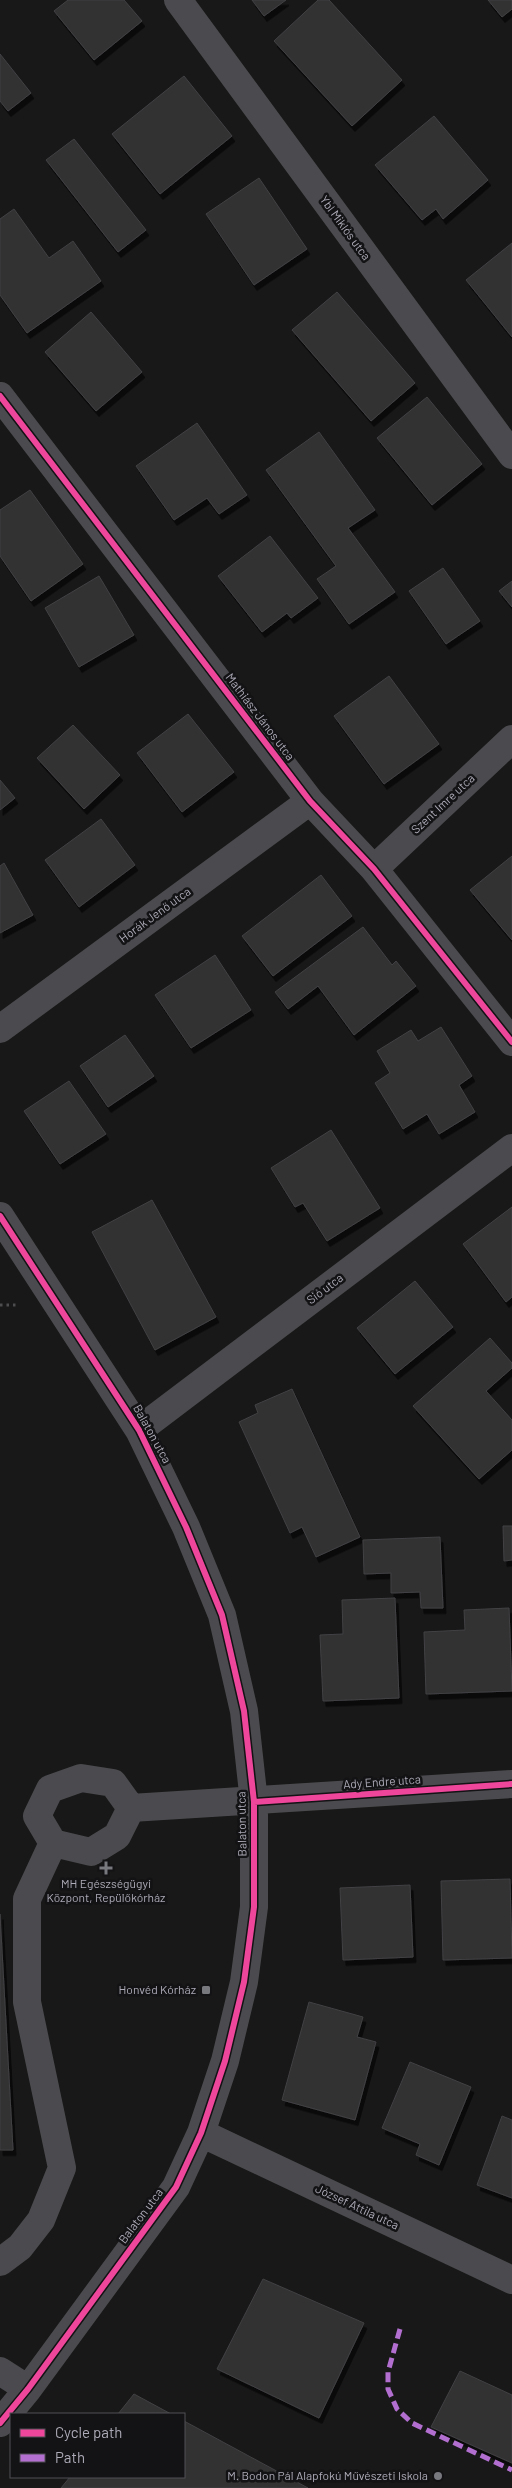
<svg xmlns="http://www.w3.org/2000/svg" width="512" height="2488" font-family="Barlow,sans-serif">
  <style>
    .building { fill: #313132; stroke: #424144; filter: url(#shadow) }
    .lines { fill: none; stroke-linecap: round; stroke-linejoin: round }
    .path { stroke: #4d4d4f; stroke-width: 3; stroke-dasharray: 2.5 4; stroke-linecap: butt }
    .minor { stroke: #4b4a4e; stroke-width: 28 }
    .quiet { stroke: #b36fd0; stroke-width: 5; stroke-dasharray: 10 5; stroke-linecap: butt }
    .cycleway-casing { stroke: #131214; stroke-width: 9 }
    .cycleway { stroke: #ed469a; stroke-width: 6 }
    .poi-dot { fill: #78787f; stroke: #131214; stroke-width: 2 }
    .labels { text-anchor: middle; stroke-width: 5; stroke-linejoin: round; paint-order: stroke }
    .street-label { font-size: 12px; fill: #acabb7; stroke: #131214 }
    .poi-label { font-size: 12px; fill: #acabb7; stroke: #131214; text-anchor: end }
  </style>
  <defs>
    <filter id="shadow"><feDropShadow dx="3" dy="5.5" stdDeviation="0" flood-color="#0009"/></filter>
  </defs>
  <rect width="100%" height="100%" fill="#181818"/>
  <path class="building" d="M68,0H124L142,21L94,60L54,11Z
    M252,0H286L264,16Z
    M318,0H329L402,80L352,126L274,41Z
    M488,0H512V9L502,17Z
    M0,54L31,93L8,111L0,101Z
    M184,76L232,136L160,194L112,134Z
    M434,116L488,180L443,219L436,209L422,220L375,165Z
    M74,139L146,230L118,252L46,160Z
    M259,178L307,249L254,285L206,214Z
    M14,209L49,258L73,241L101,281L27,333L0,295V219Z
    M512,243V337L466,280Z
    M337,292L415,383L371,421L292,330Z
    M91,312L142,372L96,411L45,352Z
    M427,397L482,464L432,505L377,438Z
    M197,423L247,495L219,514L207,498L174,520L136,466Z
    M319,432L375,510L348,528L395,592L349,624L317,579L336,566L266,470Z
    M30,490L83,564L31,601L0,556V510Z
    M270,536L318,598L291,618L287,613L262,632L218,576Z
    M443,568L480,621L446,644L409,591Z
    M99,576L134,635L79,667L45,608Z
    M512,581V607L499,591Z
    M389,676L439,744L384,784L334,716Z
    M188,714L234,772L182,812L137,753Z
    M73,725L120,775L84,809L37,758Z
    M0,780L15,798L0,810Z
    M101,819L135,865L79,907L45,860Z
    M512,856V940L470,890Z
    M4,863L33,915L0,933V866Z
    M321,875L352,916L273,976L242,936Z
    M363,927L392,965L396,961L416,986L354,1035L318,986L288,1009L275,992Z
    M215,955L251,1010L191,1048L155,995Z
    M441,1027L472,1076L459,1085L475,1112L439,1134L427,1114L403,1129L375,1083L390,1073L377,1051L411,1030L418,1041Z
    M125,1035L154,1076L108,1107L80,1066Z
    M69,1081L106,1134L60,1164L24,1111Z
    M331,1130L380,1208L327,1241L303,1203L295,1207L271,1168Z
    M152,1200L216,1317L155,1350L92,1232Z
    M512,1207V1297L506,1302L463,1244Z
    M415,1281L453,1327L395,1374L357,1328Z
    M490,1338L512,1363V1368L486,1391L512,1420V1450L479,1479L413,1406Z
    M292,1389L360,1537L316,1557L302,1527L290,1533L239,1422L258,1413L255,1405Z
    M503,1526H512V1560L504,1561Z
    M440,1537L443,1608H421L420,1592L391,1593V1573L364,1574L363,1540Z
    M395,1598L399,1698L323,1701L320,1635L343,1634L342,1600Z
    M509,1608L512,1691L426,1694L424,1632L465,1630L464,1610Z
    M510,1879L512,1958L443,1960L441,1881Z
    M410,1885L413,1957L343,1960L340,1888Z
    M0,1914L13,2150H0Z
    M309,2002L363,2017L357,2037L376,2042L355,2120L282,2100Z
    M410,2062L471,2087L439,2165L416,2155L420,2144L382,2128Z
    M502,2116L512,2120V2198L477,2185Z
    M263,2279L364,2323L319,2418L217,2369Z
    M460,2371L512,2395V2463L431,2427Z
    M134,2394L171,2414H118Z
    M184,2421L308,2488H61L70,2477H184Z"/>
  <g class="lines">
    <path class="path" d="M0,1305H17"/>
    <path class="minor" d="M178,0L512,455
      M0,396L310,801L374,869L512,1042
      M374,869L512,739
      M0,1029L310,801
      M0,1216L139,1430L186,1527L222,1615L244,1711L254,1802V1907L244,1982L225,2061L201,2133L176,2187L28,2389L0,2423
      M139,1430L512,1148
      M81,1778L113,1783L131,1808L117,1836L91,1852L53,1843L37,1816L50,1789Z
      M131,1808L512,1784
      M201,2133L512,2280
      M0,2262L20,2247L41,2220L62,2168L27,2002V1899L53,1843
      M0,2371L28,2389"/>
    <path class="quiet" d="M400,2329L388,2372V2389L397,2409L412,2423L512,2470"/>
    <g class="cycleway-casing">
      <path id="cycleway" d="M0,396L310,801L374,869L512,1042
        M0,1216L139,1430L186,1527L222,1615L244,1711L254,1802V1907L244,1982L225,2061L201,2133L176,2187L28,2389L0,2423
        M254,1802L512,1784"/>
    </g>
    <use href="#cycleway" class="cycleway"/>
  </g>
  <g class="poi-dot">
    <path d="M103.5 1860.5h5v5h5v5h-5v5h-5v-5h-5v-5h5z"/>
    <rect x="201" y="1985" width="10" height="10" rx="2.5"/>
    <circle cx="438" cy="2476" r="5"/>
  </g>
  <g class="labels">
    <g class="street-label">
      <text transform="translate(345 228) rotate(54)" y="4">Ybl Miklós utca</text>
      <text transform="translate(260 717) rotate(53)" y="4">Mathiász János utca</text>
      <text transform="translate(443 804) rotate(-43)" y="4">Szent Imre utca</text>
      <text transform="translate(155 915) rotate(-36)" y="4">Horák Jenő utca</text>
      <text transform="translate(325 1289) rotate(-37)" y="4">Sió utca</text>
      <text transform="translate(152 1434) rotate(61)" y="4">Balaton utca</text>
      <text transform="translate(382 1782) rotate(-4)" y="4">Ady Endre utca</text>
      <text transform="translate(242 1824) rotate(-91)" y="4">Balaton utca</text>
      <text transform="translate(357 2207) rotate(25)" y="4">József Attila utca</text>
      <text transform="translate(141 2216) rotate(-53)" y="4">Balaton utca</text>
    </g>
    <g class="poi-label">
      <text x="106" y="1888" text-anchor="middle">MH Egészségügyi<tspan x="106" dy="14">Központ, Repülőkórház</tspan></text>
      <text x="196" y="1994">Honvéd Kórház</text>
      <text x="428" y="2480">M. Bodon Pál Alapfokú Művészeti Iskola</text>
    </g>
  </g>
  <rect x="10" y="2413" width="175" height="65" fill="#131214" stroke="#504f55"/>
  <rect x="20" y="2429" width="25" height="8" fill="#ed469a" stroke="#504f55"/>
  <text x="55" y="2438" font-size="15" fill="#acabb7">Cycle path</text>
  <rect x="20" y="2454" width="25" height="8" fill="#b36fd0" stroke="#504f55"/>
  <text x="55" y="2463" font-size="15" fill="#acabb7">Path</text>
</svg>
